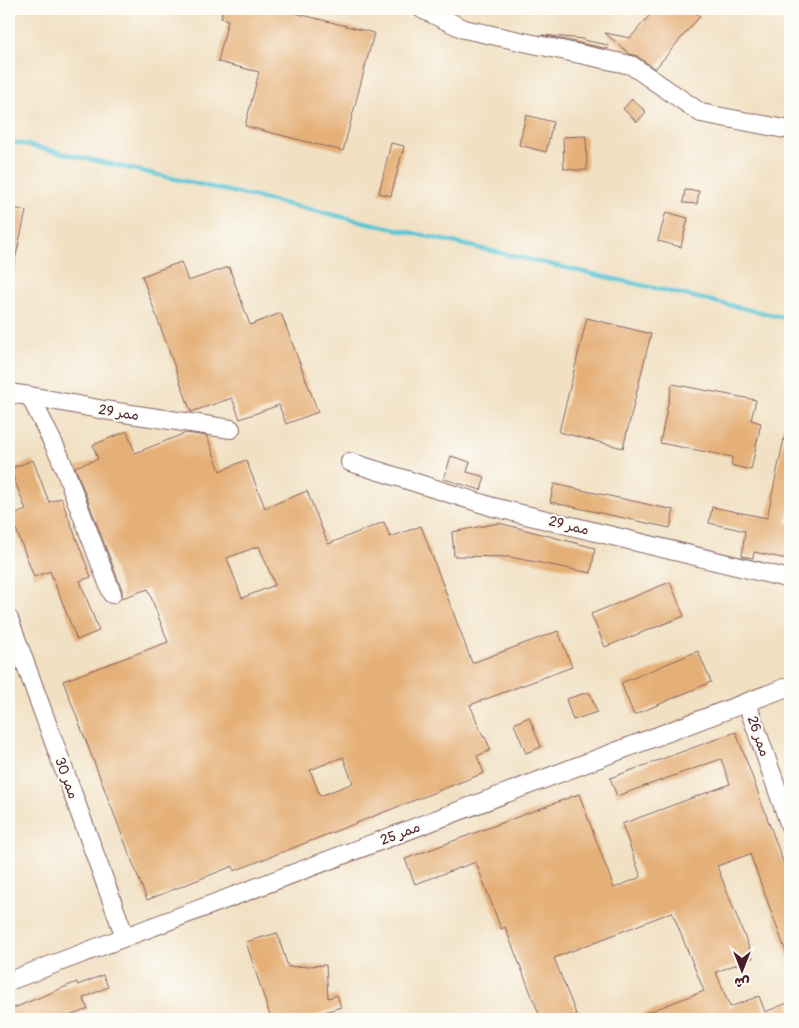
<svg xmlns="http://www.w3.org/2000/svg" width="799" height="1028" font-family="Pangolin,'Playpen Sans Arabic',sans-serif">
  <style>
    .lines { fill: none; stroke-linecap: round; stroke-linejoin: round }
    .stream { stroke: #5ac5d5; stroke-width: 4.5 }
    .building { fill: #e5b078; fill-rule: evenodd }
    .minor-casing { stroke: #846360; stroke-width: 20 }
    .minor { stroke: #fff; stroke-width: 18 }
    .labels { text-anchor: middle; stroke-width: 4.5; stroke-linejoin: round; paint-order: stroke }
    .street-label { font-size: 14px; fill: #4a1f2b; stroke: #fdfcf7 }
  </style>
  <rect width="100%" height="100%" fill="#fdfcf7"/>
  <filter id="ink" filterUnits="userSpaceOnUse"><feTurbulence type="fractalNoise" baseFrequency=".02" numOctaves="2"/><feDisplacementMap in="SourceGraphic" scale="10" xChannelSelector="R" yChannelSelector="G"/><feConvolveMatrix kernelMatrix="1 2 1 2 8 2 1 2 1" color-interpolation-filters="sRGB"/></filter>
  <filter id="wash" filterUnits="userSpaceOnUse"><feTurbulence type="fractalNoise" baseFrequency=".0096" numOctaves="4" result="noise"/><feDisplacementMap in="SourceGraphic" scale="20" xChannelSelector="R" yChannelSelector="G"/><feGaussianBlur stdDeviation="1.12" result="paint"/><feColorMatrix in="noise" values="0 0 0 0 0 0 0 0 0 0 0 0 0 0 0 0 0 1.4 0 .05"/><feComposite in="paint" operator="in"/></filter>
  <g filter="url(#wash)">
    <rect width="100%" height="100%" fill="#f1e0c2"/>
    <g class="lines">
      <path class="stream" d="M9,141L790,319"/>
    </g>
    <g id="blocks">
      <path class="building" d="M223,9H279L374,33L343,151L245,126L259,72L218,62L228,20L221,18Z
        M655,9H691L700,16L655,69L637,56L630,54L605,33L630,38Z
        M542,35L583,39V40L608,45V49Z
        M632,99L646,112L637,122L623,109Z
        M526,115L553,122L546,152L519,145Z
        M586,136L587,170H572V169H564L563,137Z
        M391,143L404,146L391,196L379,193Z
        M685,190L699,191L697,204L683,203Z
        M9,207L26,211L13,269H9Z
        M666,212L688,218L681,247L658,241Z
        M181,262L188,281L229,267L250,325L281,313L318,412L286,424L279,405L240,419L232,398L191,412L142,276Z
        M587,318L651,334L623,448L559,432Z
        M672,384L756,400L751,420L761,423L751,470L731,465L732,457L660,443Z
        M127,431L135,453L186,433L207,436L220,471L246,460L265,508L307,491L328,544L384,522L390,537L421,526L472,663L558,631L572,667L470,705L484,738L485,737L491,750L477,756L484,773L234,871L233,866L147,900L63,681L168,642L148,589L122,598V590L75,467L98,459L93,445ZM259,546L275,585L242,598L227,558ZM343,757L353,783L320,796L310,770Z
        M785,434L790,435V505L786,523H790V543L787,559L754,552L753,558L742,556L745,531L709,523L712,507L767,518Z
        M451,456L470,462L467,472L485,477L481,490L444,479Z
        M33,460L49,502L61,498L91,577L80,581L99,631L77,640L50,571L34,577L11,516L26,510L10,469Z
        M554,484L674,510L670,528L550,502Z
        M499,523L595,548L591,573L510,557L454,556L452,532Z
        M670,582L684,616L605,647L591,614Z
        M698,651L711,682L634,715L621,683Z
        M586,693H590L597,712L573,720L566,699Z
        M529,717L541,747L526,753L514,724Z
        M736,732L790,881V960H789L750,854L717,866L753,958L716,972L730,1007L759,996L765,1012L790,1002V1014L777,1019H632V1018L704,991L672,912L554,958L578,1019H541L505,927L501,929L476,862L415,884L405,859L579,794L614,888L641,877L622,824L730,784L721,759L617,796L610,778Z
        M277,933L288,967L326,965L328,998L337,995L341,1007L302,1019H271L246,942Z
        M103,975L108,987L83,998L88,1009L62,1019H9V1010L77,982L78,985Z"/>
    </g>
  </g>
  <g filter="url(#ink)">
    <use href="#blocks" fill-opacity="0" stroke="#846360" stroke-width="1"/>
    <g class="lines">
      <g class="minor-casing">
        <path id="minor" d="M422,9L464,29L631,65L701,113L790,130
          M9,393L30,396L104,410L231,429
          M30,396L60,457L112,594
          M350,462L493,507L790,579
          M9,619L125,937
          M747,703L790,826
          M9,981L790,686"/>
      </g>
      <use href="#minor" class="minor"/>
    </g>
  </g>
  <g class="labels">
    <g class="street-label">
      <text transform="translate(119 412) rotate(9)" y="5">ممر 29</text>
      <text transform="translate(569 525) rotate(14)" y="5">ممر 29</text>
      <text transform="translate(759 736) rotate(71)" y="5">ممر 26</text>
      <text transform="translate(67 778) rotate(70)" y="5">ممر 30</text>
      <text transform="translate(400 833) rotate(-21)" y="5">ممر 25</text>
    </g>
  </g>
  <rect width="799" height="1028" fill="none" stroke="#fdfcf7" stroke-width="30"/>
  <g transform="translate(742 970) rotate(180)" stroke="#fdfcf7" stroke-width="4" paint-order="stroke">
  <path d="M0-4L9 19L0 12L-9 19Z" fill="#4a1f2b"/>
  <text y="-8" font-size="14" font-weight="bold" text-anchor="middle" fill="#4a1f2b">ش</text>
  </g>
</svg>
